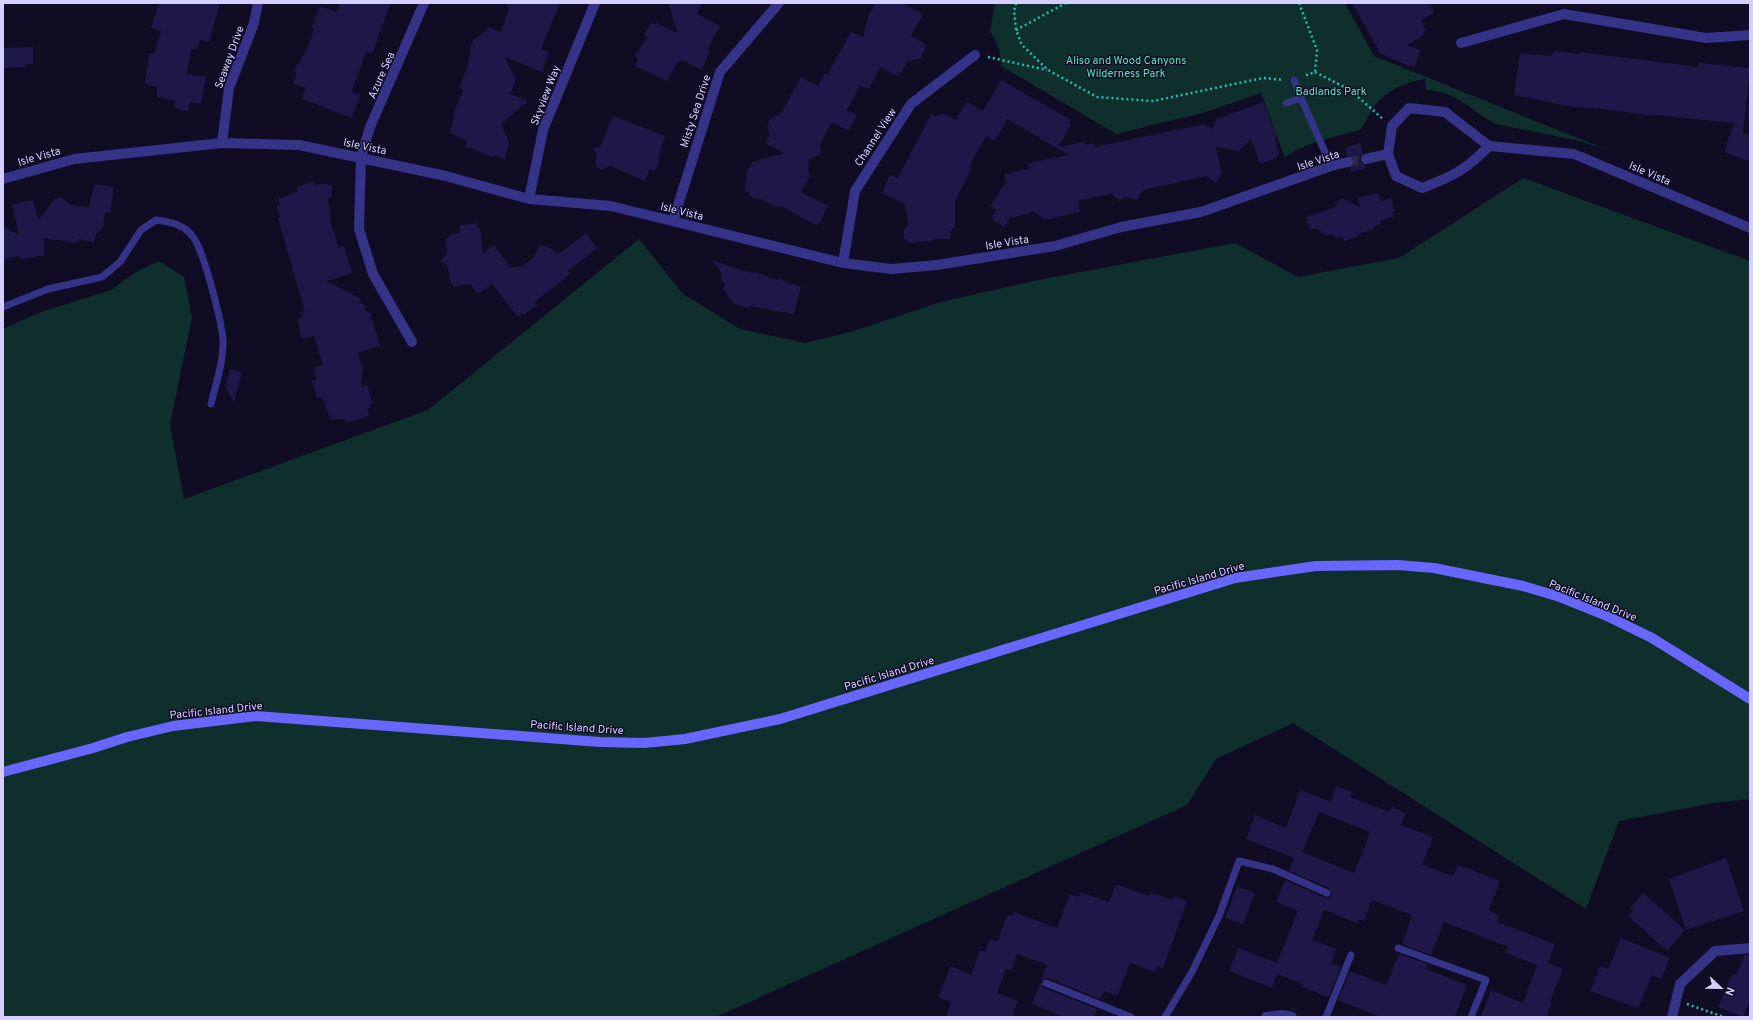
<svg xmlns="http://www.w3.org/2000/svg" width="1753" height="1020" font-family="Overpass,sans-serif">
  <style>
    .green { fill: #0f2f2d }
    .building { fill: #1f1747; fill-rule: evenodd }
    .lines { fill: none; stroke-linecap: round; stroke-linejoin: round }
    .minor-tunnel { stroke: #2d2945; stroke-width: 10; stroke-dasharray: 10 5; stroke-linecap: butt }
    .path { stroke: #24bfb2; stroke-width: 2.5; stroke-dasharray: 2 3; stroke-linecap: butt }
    .service { stroke: #343387; stroke-width: 7 }
    .minor { stroke: #343387; stroke-width: 10 }
    .tertiary { stroke: #343387; stroke-width: 10 }
    .secondary { stroke: #6766ff; stroke-width: 10 }
    .labels { text-anchor: middle; stroke-width: 3; stroke-linejoin: round; paint-order: stroke }
    .street-label { font-size: 11px; fill: #d4cfff; stroke: #100c24 }
    .park-label { font-size: 11px; fill: #51e9c0; stroke: #100c24 }
  </style>
  <rect width="100%" height="100%" fill="#100c24"/>
  <path class="green" d="M995,3H1345L1374,56L1610,151L1580,141L1496,124C1468,110 1461,92 1426,90L1425,79C1404,82 1383,92 1371,111C1367,118 1365,124 1360,130C1341,135 1297,145 1285,158L1261,93L1206,112L1116,134L1001,66C1001,52 998,43 990,31Z
    M1523,178L1750,261V799L1714,803L1619,821L1586,909L1293,723L1216,759L1187,805L716,1017H3V329L41,312L111,290L136,272L159,261L184,277L192,318L170,424L184,499L428,410L639,239L683,294L740,329L805,343L854,331L941,302L1038,280L1235,243L1298,277L1399,258Z"/>
  <path class="building" d="M159,3H220L209,42L200,40L197,50L191,48L187,74L206,77L201,104L190,102L188,111L174,108L175,101L157,97V87L145,84L149,53L154,54L161,31L151,28Z
    M340,3H391L372,54L366,51L352,92L360,95L352,118L302,99L306,88L293,84L297,73L295,70L296,65L300,63L303,55L304,56L314,30L312,27L319,9L321,6L337,12Z
    M506,3H560L541,49L549,52L542,72L505,57L516,80L510,94L528,101L501,124L509,142L505,160L495,155L492,157L465,146L467,141L450,133L451,130H450L454,119L453,115L463,90L459,88L469,63H467L470,55V47L474,39L486,31L488,27L500,32L509,10Z
    M668,3H702L697,14L720,26L707,50L710,52L702,70L681,60L678,62L667,81L635,66L638,60L635,55L647,38L644,36L651,22L655,25L656,23L678,33Z
    M876,3H902L923,14L911,36L924,43L926,48L920,59L908,61L901,73L900,72L897,76L880,67L869,88L867,87L866,88L860,86L847,110L857,115L848,131L832,122L820,144L821,153L808,161L809,177L801,192L828,206L818,226L781,206L776,207L758,198L755,199L750,196L749,192L746,191L745,184L747,179L746,174L752,162L784,153L765,143L770,135L767,126L770,119L781,113L801,77L818,86L825,73L827,75L851,32L863,37L869,14Z
    M1352,3H1429L1435,12L1421,20L1426,31L1423,33L1424,35L1407,45L1421,50L1414,68L1381,54Z
    M33,47V64L25,65V67L3,68V48Z
    M1554,51L1580,54V52L1698,67L1699,63L1750,68L1743,133L1750,135V162L1724,152L1734,123L1656,115L1655,116L1597,108V109L1573,107L1514,95L1520,53L1550,56V54L1553,55Z
    M1001,80L1071,120L1069,123L1071,125L1058,147L1084,142L1085,145L1094,143L1095,147L1204,124L1212,129L1217,119L1263,102L1277,137L1275,138L1279,155L1276,156L1277,158L1260,164L1251,139L1239,151L1216,147L1222,174L1216,183L1206,176L1143,190L1137,200L1126,197L1119,201L1112,194L1080,200L1078,202L1080,212L1046,220L1032,211L1030,213L1010,218L1004,227L993,220L994,218L992,217L996,210L990,206L1006,182L1004,174L1029,169L1028,164L1033,162L1069,155L1007,119L995,141L986,136L972,160L970,166L971,170L955,201V226L950,232V239H933V241L909,243L904,238V230L908,225L905,204L882,193L890,175L898,178L931,114L935,116L944,114L955,120L967,102L983,111Z
    M613,116L665,136L658,158L660,159L655,171L650,169L645,181L610,166L602,170L597,167L595,161L597,155L593,148L600,147Z
    M1360,143L1363,153L1360,157V161L1367,168L1351,172L1350,168L1353,166L1354,161L1352,157L1347,156L1345,148Z
    M314,181L316,185L325,183L332,186V197L328,198L331,216L330,220L339,248L344,246L352,273L326,281L361,299L359,302L366,306L364,310L370,313L380,346L357,353L363,368L361,387L367,385L373,403L369,404L370,408L367,409L369,416L346,423L345,419L331,420L322,397L317,398L312,381L317,380L313,368L323,365L314,336L301,339L298,318L302,317L301,313L305,312L278,218L280,217L276,206L280,205L278,199L298,191L297,187Z
    M94,184L114,187L110,213L105,212L103,228L96,234L94,242L79,239L78,243L43,238L45,255L20,260L19,256L3,260V226L19,235L12,204L33,200L38,220L55,199L61,197L71,205L89,207Z
    M1378,193L1381,201L1391,198L1395,211L1392,212L1393,217L1380,221L1381,224L1374,226V229L1357,234L1358,237L1344,241L1343,237L1335,238V235H1325L1317,228L1310,230L1306,217L1334,208L1341,198L1360,207L1358,198Z
    M477,223V227L480,228L483,254L494,245L511,268L523,266L534,257L539,246H547L559,254L586,233L597,248L568,271L570,274L535,302L537,305L524,315L522,313L518,317L492,284L478,294L470,284L453,287V284H451L448,266L441,261L447,252L445,240L450,235L460,233L459,226Z
    M712,260L743,271L753,273L755,272L777,280L782,277L784,282L801,286L794,314L749,306V308L734,304L723,289L725,284L721,279L722,274Z
    M230,369L242,372L234,402L225,387Z
    M1336,786L1352,792L1350,797L1389,812L1392,807L1406,813L1401,825L1433,837L1422,865L1453,876L1458,865L1500,881L1489,910L1499,915L1497,922L1555,944L1548,963L1563,969L1550,1001L1552,1002L1546,1017H1481L1491,990L1523,1003L1537,965L1506,953L1508,947L1444,922L1431,955L1402,944L1412,915L1372,900L1364,921L1358,919L1357,923L1324,910L1312,940L1336,949L1331,963L1341,967L1329,997L1302,987L1303,984L1277,974L1272,988L1229,971L1238,948L1277,963L1298,911L1276,902L1285,880L1325,898L1330,897L1332,895L1329,888L1289,871L1294,858L1246,839L1255,815L1286,828L1300,790L1331,802ZM1319,812L1370,832L1354,873L1302,852Z
    M1726,858L1744,911L1686,930L1669,879Z
    M1116,884L1149,896L1150,892L1172,900L1173,896L1187,901L1163,968L1157,966L1155,972L1130,963L1117,996L1104,991L1100,999L1048,978L1043,979L1041,983L1044,988L1097,1009L1094,1017H1064L1032,1004L1047,965L1017,954L1011,971L1006,969L997,993L1018,1001L1012,1017H946L951,1003L938,997L951,966L971,975L980,950L985,952L990,939L997,942L1007,915L1011,916L1014,912L1057,928L1070,894L1078,897L1080,892L1109,902Z
    M1237,886L1255,893L1243,924L1225,918Z
    M1643,893L1685,930L1667,951L1628,916L1633,911L1630,908Z
    M1621,938L1670,958L1661,979L1652,975L1638,1008L1590,991L1600,966L1608,969Z
    M1399,954L1428,964L1426,969L1467,985L1455,1017H1380L1338,1000L1350,971L1386,985Z
    M1744,955H1750V1000L1743,1017L1718,1007L1732,974L1736,975Z"/>
  <g class="lines">
    <path class="minor-tunnel" d="M1348,162L1366,159"/>
    <path class="path" d="M1016,3L1014,11L1016,30L1022,45L1048,70L1097,97L1153,101L1263,78L1284,80
      M1299,3L1317,50L1315,72L1304,76
      M1016,30L1066,3
      M988,57L1047,70
      M1315,72L1350,90L1383,119
      M1687,1004L1724,1017"/>
    <path class="service" d="M1294,80L1301,98
      M1286,103L1301,98L1331,166
      M3,307L48,289L102,277L120,262L141,230L156,220C170,222 184,224 193,237C204,251 221,320 223,339C224,361 216,383 211,404
      M1398,948L1486,980L1471,1017
      M1046,983L1131,1017
      M1165,1017L1192,972L1219,916L1239,861L1273,869L1327,893
      M1326,1017L1351,955"/>
    <path class="minor" d="M1461,43L1564,14L1706,38L1750,35
      M222,143L229,88L254,23L258,3
      M1489,146C1467,169 1452,177 1422,188L1396,176L1388,154L1392,126L1409,108L1445,112L1489,146L1574,154L1750,228
      M1366,159L1388,154
      M3,179L74,159L222,143L299,145L446,176L529,199L611,206L843,263L891,269L937,265L1055,246L1121,227L1201,212L1331,166L1348,162
      M529,199L543,130L595,3
      M673,221L720,72L779,3
      M843,263L855,191L911,104L975,55
      M412,342L373,274L359,229L361,157L370,127L424,3
      M1672,1017L1680,984L1715,951L1750,948"/>
    <path class="tertiary" d="M1266,1017L1283,1015L1292,1017"/>
    <path class="secondary" d="M3,772L93,748L127,737L173,726L256,716L600,742L644,743L685,739L780,719L1235,578L1316,566L1398,565L1434,568L1523,586L1560,597L1605,615L1652,638L1750,699"/>
  </g>
  <g class="labels">
    <g class="street-label">
      <text transform="translate(229 57) rotate(-70)" y="4">Seaway Drive</text>
      <text transform="translate(381 75) rotate(-66)" y="4">Azure Sea</text>
      <text transform="translate(545 95) rotate(-69)" y="4">Skyview Way</text>
      <text transform="translate(695 111) rotate(-72)" y="4">Misty Sea Drive</text>
      <text transform="translate(875 137) rotate(-57)" y="4">Channel View</text>
      <text transform="translate(365 146) rotate(12)" y="4">Isle Vista</text>
      <text transform="translate(39 156) rotate(-16)" y="4">Isle Vista</text>
      <text transform="translate(1318 160) rotate(-18)" y="4">Isle Vista</text>
      <text transform="translate(1650 173) rotate(23)" y="4">Isle Vista</text>
      <text transform="translate(682 211) rotate(14)" y="4">Isle Vista</text>
      <text transform="translate(1007 242) rotate(-9)" y="4">Isle Vista</text>
      <text transform="translate(1199 578) rotate(-16)" y="4">Pacific Island Drive</text>
      <text transform="translate(1593 600) rotate(22)" y="4">Pacific Island Drive</text>
      <text transform="translate(889 673) rotate(-17)" y="4">Pacific Island Drive</text>
      <text transform="translate(216 710) rotate(-6)" y="4">Pacific Island Drive</text>
      <text transform="translate(577 727) rotate(4)" y="4">Pacific Island Drive</text>
    </g>
    <g class="park-label">
      <text x="1126" y="64">Aliso and Wood Canyons<tspan x="1126" dy="13">Wilderness Park</tspan></text>
      <text x="1331" y="95">Badlands Park</text>
    </g>
  </g>
  <rect width="1753" height="1020" fill="none" stroke="#d4cfff" stroke-width="8"/>
  <g transform="translate(1721 988) rotate(112)" stroke="#100c24" stroke-width="3" paint-order="stroke">
  <path d="M0-3L7 15L0 10L-7 15Z" fill="#d4cfff"/>
  <text y="-6" font-size="11" font-weight="bold" text-anchor="middle" fill="#d4cfff">N</text>
  </g>
</svg>
